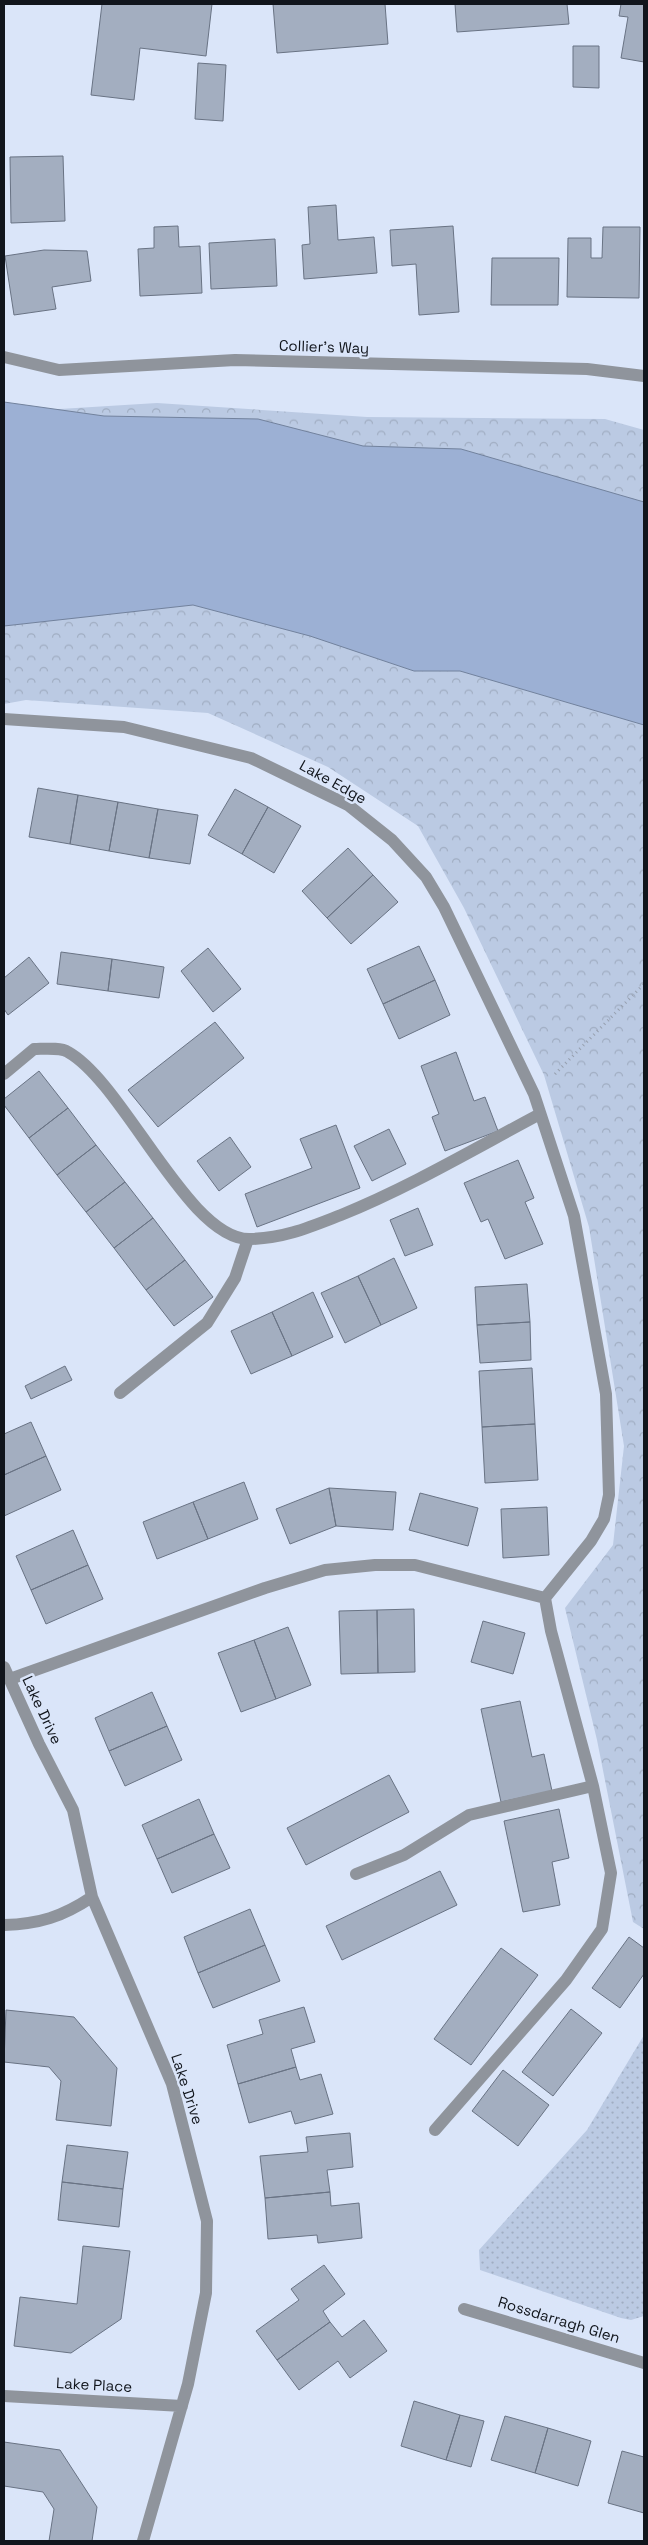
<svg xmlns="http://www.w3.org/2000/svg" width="648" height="2545" font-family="'Space Grotesk',sans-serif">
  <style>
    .grass { fill: url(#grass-dots) }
    .park { fill: url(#park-crowns) }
    .water { fill: #9cb0d4; stroke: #72829d }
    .building { fill: #a3aec0; stroke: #697384 }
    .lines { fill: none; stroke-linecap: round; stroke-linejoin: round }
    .path { stroke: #969fae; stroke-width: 3; stroke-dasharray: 1 4; stroke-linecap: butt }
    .minor { stroke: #8f949c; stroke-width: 12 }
    .labels { text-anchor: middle; stroke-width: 5; stroke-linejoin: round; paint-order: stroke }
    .street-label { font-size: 15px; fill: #11151c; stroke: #dae5f9 }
  </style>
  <defs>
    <pattern id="grass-dots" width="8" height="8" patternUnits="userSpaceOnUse" patternTransform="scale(1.25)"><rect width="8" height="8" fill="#bbcae3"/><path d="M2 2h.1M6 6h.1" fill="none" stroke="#a0adc2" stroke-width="1.8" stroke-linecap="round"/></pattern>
    <pattern id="park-crowns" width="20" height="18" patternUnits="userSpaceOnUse" patternTransform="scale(1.25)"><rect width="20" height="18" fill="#bbcae3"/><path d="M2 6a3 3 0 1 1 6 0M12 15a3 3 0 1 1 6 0" fill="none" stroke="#a0adc2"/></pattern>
  </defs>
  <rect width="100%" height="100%" fill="#dae5f9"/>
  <path class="grass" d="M644,2035V2316L631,2320L621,2318L480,2270L479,2250L587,2130Z"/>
  <path class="park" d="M157,403L367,417L605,419L644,430V1929L633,1922L597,1740L565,1608L613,1545L624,1446L589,1227L544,1075L464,908L418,826L328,767L208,713L26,700L4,704V409L11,412Z"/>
  <path class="water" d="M4,402L104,416L258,419L363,446L461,449L644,502V725L460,671H414L310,636L193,605L4,626Z"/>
  <path class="building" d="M102,4H212L206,56L140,48L134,100L91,95Z
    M273,4H385L388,44L277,53Z
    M455,4H567L569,24L457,32Z
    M621,4H644V62L621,58L628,17L619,16Z
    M573,46H599V88L573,87Z
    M198,63L226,65L223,121L195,119Z
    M63,156L65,221L11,223L10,157Z
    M336,205L338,240L374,237L377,273L304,279L302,245L310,244L308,207Z
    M178,226L179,247L200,246L202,293L140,296L138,249L154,248V227Z
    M453,226L459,312L419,315L416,264L392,266L390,230Z
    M603,227H640L639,298L567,297L568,238H591V258H602Z
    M275,239L277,286L211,289L209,243Z
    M44,250L87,251L91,281L52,287L56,309L14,315L5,256Z
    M492,258H559L558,305H491Z
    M38,788L78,795L70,844L29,837Z
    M235,789L268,807L242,854L208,835Z
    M78,795L118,802L109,851L70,844Z
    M118,802L158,809L149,858L109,851Z
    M268,807L301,826L274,873L242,854Z
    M158,809L198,815L190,864L149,858Z
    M348,848L373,875L327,918L302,891Z
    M373,875L398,902L351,944L327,918Z
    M419,946L435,980L383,1004L367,969Z
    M208,948L241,989L213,1012L181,971Z
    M61,952L112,959L108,991L57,984Z
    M29,957L49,983L8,1015L4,1009V978Z
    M112,959L164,967L159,998L108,991Z
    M435,980L450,1015L399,1039L383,1004Z
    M215,1022L244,1058L158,1127L128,1090Z
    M456,1052L474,1101L485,1097L498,1131L445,1151L432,1117L439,1114L421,1066Z
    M39,1071L68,1108L29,1138L4,1105V1099Z
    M68,1108L96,1145L57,1175L29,1138Z
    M336,1125L360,1188L257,1227L245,1194L312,1168L300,1139Z
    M389,1129L406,1164L372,1181L354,1146Z
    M230,1137L251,1167L219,1191L197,1161Z
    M96,1145L125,1182L86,1212L57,1175Z
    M518,1160L534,1198L525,1202L543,1244L505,1259L488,1219L481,1222L464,1183Z
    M125,1182L153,1218L114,1248L86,1212Z
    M418,1208L433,1245L405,1256L390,1220Z
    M153,1218L185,1260L146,1290L114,1248Z
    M394,1258L417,1308L381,1325L358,1276Z
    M185,1260L213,1297L174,1326L146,1290Z
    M358,1276L381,1325L345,1343L321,1293Z
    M527,1284L530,1322L477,1325L475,1287Z
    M313,1292L333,1337L292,1356L272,1312Z
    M272,1312L292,1356L251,1374L231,1331Z
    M530,1322L531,1360L480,1363L477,1325Z
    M65,1366L72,1380L31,1399L25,1386Z
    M532,1368L535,1424L482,1427L479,1371Z
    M31,1422L46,1456L4,1475V1434Z
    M535,1424L538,1480L485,1483L482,1427Z
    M46,1456L61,1490L4,1516V1475Z
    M244,1482L258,1519L208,1539L193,1502Z
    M329,1488L336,1526L290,1544L276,1509Z
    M329,1488L396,1492L393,1530L336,1526Z
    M420,1493L478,1508L468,1546L409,1530Z
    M193,1502L208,1539L157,1559L143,1522Z
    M547,1507L549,1555L503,1558L501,1509Z
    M73,1530L88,1565L31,1590L16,1556Z
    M88,1565L103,1599L46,1624L31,1590Z
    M414,1609L415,1672L378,1673L377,1610Z
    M377,1610L378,1673L341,1674L339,1611Z
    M483,1621L525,1633L513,1674L471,1662Z
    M288,1627L311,1685L276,1699L254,1640Z
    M254,1640L276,1699L241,1712L218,1653Z
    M152,1692L167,1726L109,1751L95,1718Z
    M520,1701L532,1757L544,1754L552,1791L501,1802L481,1709Z
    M167,1726L182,1760L125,1786L109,1751Z
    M389,1775L409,1812L306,1865L287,1828Z
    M199,1799L214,1834L157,1859L142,1825Z
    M559,1809L569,1858L552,1862L560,1905L523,1912L504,1821Z
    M214,1834L230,1868L172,1893L157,1859Z
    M440,1871L457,1905L342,1960L326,1926Z
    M250,1909L265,1945L198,1973L184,1937Z
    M629,1937L644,1948V1974L620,2008L592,1988Z
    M265,1945L280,1981L213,2008L198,1973Z
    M501,1948L538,1975L471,2065L434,2039Z
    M304,2007L315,2042L291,2049L296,2067L238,2084L227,2045L263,2034L259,2020Z
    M571,2009L602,2033L553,2096L522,2072Z
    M6,2010L74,2017L117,2068L111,2126L56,2120L61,2081L49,2067L4,2062Z
    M296,2067L300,2080L321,2074L333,2114L295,2124L291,2111L249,2123L238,2084Z
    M503,2070L549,2105L518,2146L472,2111Z
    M350,2133L353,2167L327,2170L330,2192L265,2198L260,2156L308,2152L306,2137Z
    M67,2145L128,2152L123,2189L62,2182Z
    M62,2182L123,2189L119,2227L58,2220Z
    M330,2192L331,2206L359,2203L362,2238L318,2243L317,2235L268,2239L265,2198Z
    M83,2246L130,2251L121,2319L71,2353L14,2346L20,2297L77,2304Z
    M324,2265L345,2294L323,2311L330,2322L277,2360L256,2331L299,2300L291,2289Z
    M364,2320L387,2351L350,2378L338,2361L299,2390L277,2360L330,2322L342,2337Z
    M414,2401L460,2415L446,2460L401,2446Z
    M460,2415L484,2421L471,2467L446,2460Z
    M505,2416L548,2428L535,2473L491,2460Z
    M548,2428L591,2441L578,2486L535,2473Z
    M4,2442L60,2450L97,2507L92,2541H49L54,2509L43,2492L4,2486Z
    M622,2451L644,2457V2513L608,2503Z"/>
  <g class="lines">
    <path class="path" d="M555,1074L644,984"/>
    <path class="minor" d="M4,357L59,370L235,360L587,369L644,376
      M4,719L124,727L251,758L348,805L392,840L426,877L444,907L534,1094L574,1216L606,1394L609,1495L604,1519L591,1541L545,1598L551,1631L593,1786L611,1873L602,1929L566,1980L435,2130
      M4,1074L34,1049C43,1049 60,1047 68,1052C125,1084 189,1242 251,1239C285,1238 310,1227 341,1215C410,1187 474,1149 540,1114
      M120,1393L207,1323L235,1278L248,1239
      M4,1667L39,1744L73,1810L92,1897L172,2084L207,2221L206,2293L188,2384L143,2541
      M10,1679L265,1588L325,1570L375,1565H415L545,1598
      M356,1874L404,1855L469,1815L593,1786
      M4,1925C39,1924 62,1917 92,1897
      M464,2309L644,2363
      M4,2396L182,2406"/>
  </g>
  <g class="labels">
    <g class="street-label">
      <text transform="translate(324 347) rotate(2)" y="5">Collier's Way</text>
      <text transform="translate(333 782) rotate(29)" y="5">Lake Edge</text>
      <text transform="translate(42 1710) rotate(65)" y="5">Lake Drive</text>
      <text transform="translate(187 2089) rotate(72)" y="5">Lake Drive</text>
      <text transform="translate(559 2320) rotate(17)" y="5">Rossdarragh Glen</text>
      <text transform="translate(94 2385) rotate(3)" y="5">Lake Place</text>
    </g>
  </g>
  <rect width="648" height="2545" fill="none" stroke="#11151c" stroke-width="10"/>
</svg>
